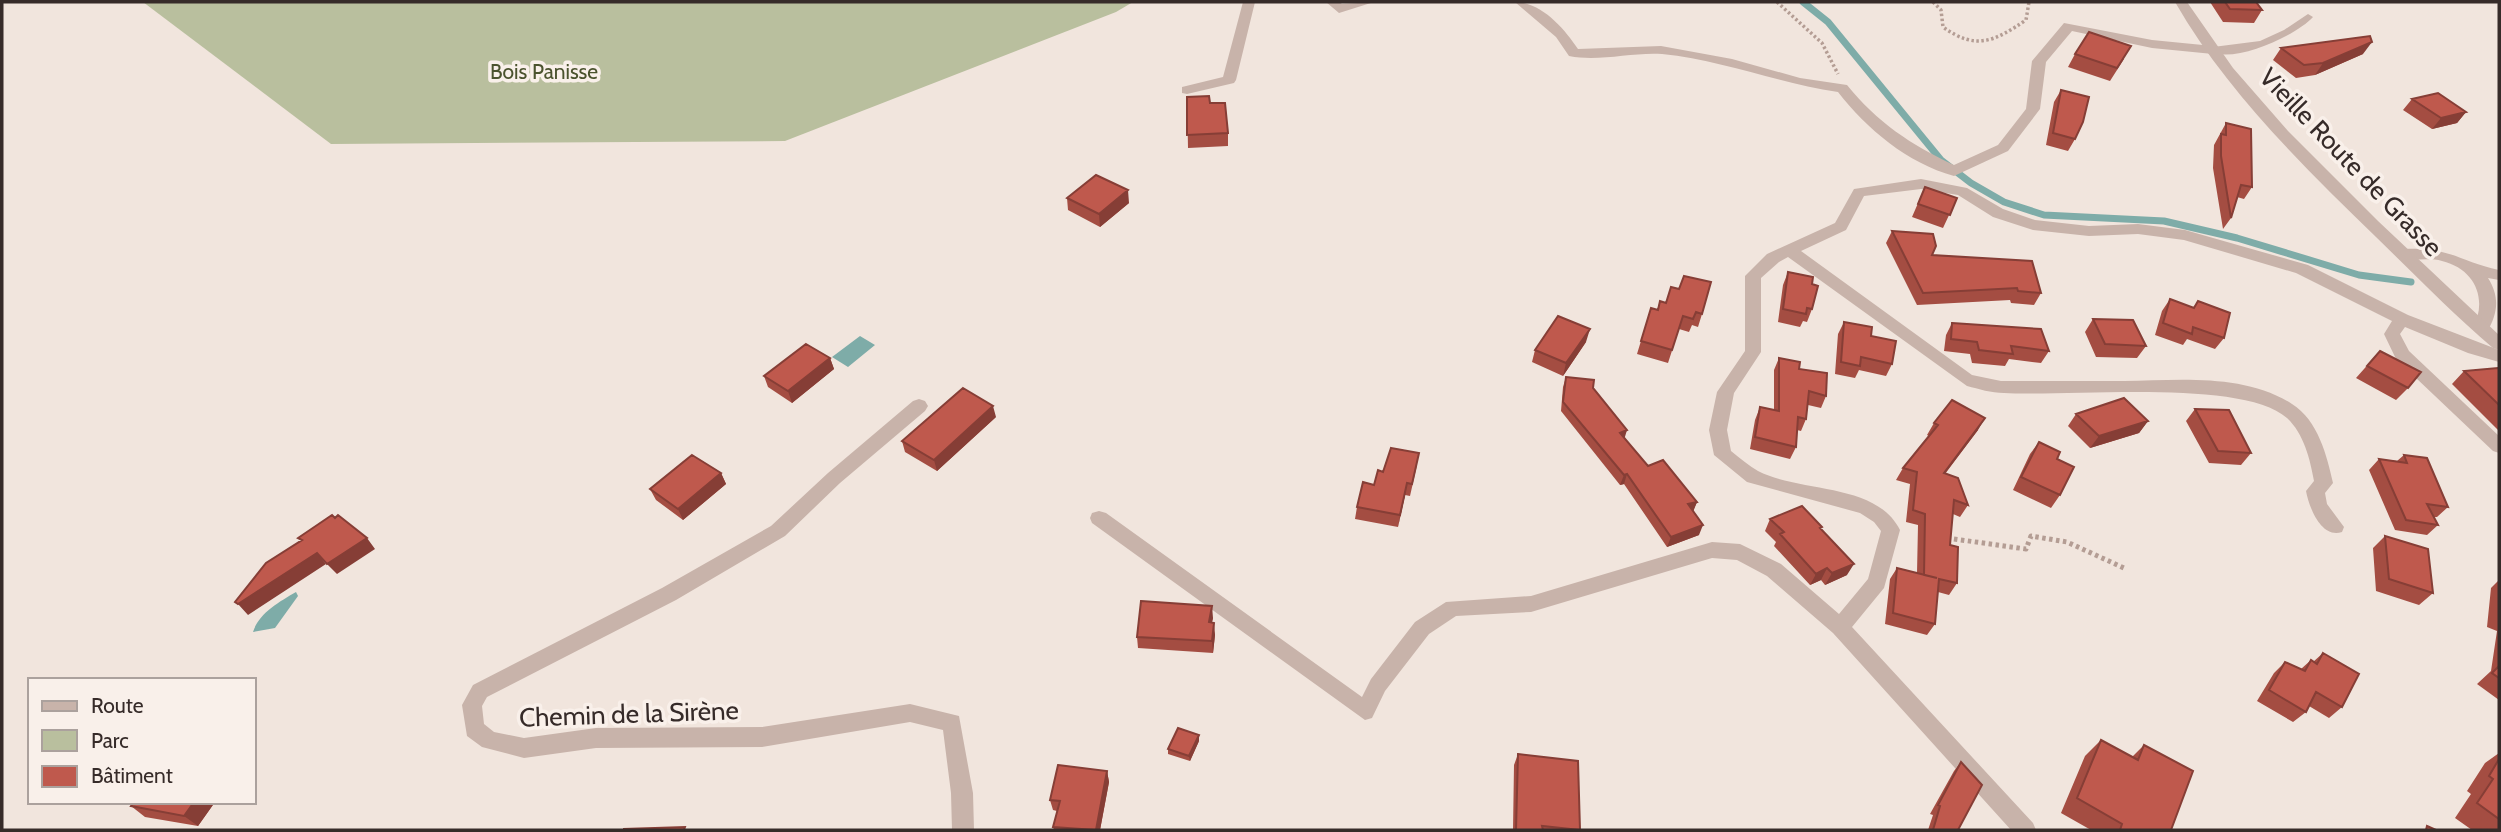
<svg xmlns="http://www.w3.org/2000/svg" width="2501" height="832" font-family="Cabin,sans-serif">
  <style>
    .green { fill: #b9bf9e }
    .water { fill: #7eaca8 }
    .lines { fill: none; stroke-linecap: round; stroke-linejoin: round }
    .stream { stroke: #7eaca8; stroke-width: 7 }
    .path-far1 { stroke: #b49d94; stroke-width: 3.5; stroke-dasharray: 2.5 2.5; stroke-linecap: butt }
    .path { stroke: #b49d94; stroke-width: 5; stroke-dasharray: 3.5 3.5; stroke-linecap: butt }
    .service { fill: #c8b3aa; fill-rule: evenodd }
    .minor { fill: #c8b3aa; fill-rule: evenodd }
    .tertiary { fill: #c8b3aa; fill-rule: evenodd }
    .wall { fill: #a44d42 }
    .shaded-wall { fill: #863e36 }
    .building { fill: #bf594d; stroke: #863e36; stroke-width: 2 }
    .labels { text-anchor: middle; stroke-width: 7; stroke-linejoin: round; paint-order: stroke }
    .far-park-label { font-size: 21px; fill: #4b532e; stroke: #f9f0ea }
    .street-label { font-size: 26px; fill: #362b29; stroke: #f9f0ea }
  </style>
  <rect width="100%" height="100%" fill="#f1e5dd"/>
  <path class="green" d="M143,2H1133L1116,12L785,141L331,144Z"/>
  <path class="water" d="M860,336L875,345L848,367L832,357Z
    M296,592L298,596L275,628L253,632C259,613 279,602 296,592Z"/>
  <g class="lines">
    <path class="stream" d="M1803,2L1828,22L1941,160L1971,183L2004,202L2044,215L2164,221L2237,238L2359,275L2411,282"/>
    <path class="path-far1" d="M1777,2L1822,43L1838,74
      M1933,2L1941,10L1943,27C1976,51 1995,41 2026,20L2029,2"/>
    <path class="path" d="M1947,538L2026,549L2031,536L2067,542L2124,568"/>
    <path class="service" d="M2308,14L2313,17C2296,36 2230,66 2208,50L2213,47L2260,41L2284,30Z"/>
    <path class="minor" d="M1243,2H1255L1236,80L1234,83L1187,94L1182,93V87L1223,77Z
      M1326,2H1339L1342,4L1374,2L1339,13Z
      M1515,2C1541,2 1564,28 1578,49L1661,46L1732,59L1800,78L1847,85C1877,122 1911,145 1954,165L1998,145L2026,109L2032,61L2064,23L2152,40L2213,46L2220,50L2213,54L2152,48L2072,31L2046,62L2040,109L2008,151L1954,176C1907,163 1867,129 1838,92C1778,83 1722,60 1662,54C1632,52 1599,62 1569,56L1556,37Z
      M1921,179L1967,188L2003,209L2035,220L2089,226L2138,224L2185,230L2308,265L2408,315L2499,350V362L2468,353L2405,327L2400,334L2409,351L2499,436V453L2493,451L2396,359L2384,334L2392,321L2296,273L2184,240L2138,234L2089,236L2033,230L1993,217L1958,195L1921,189L1864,196L1846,230L1801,251L1972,375L2001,381C2042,381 2083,381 2124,381C2178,380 2245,373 2292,404C2318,420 2327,456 2333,483L2325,493L2327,504L2344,527L2342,532C2321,539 2309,507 2306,491L2314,481C2310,459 2304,434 2287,418C2243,378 2067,397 2004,393C1991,393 1979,389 1967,386L1788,257L1779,262L1761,278V352L1734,393L1727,430L1731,451C1740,458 1749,466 1758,471C1801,493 1876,482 1900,530L1884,588L1852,627L2033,823L2036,830H2011L1833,633L1767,576L1737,560L1712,558L1531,612L1456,616L1429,634L1385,691L1372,718L1365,720L1092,523L1090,518L1092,513L1099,511L1106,513L1362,697L1371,679L1415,622L1446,602L1531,596L1712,542L1740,544L1781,564L1839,614L1868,579L1881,531L1874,522L1860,513L1747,482L1714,455L1709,430L1717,392L1745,351V276L1767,254L1835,223L1854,189Z
      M2404,249C2448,246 2461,262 2499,270V280L2488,278C2500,297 2498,313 2487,332L2481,334L2473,328C2488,299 2475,269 2442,261C2428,257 2412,262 2398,258L2396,254L2398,250Z
      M919,399L925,401L928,406L925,411L840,483L785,536L676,600L487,697L482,706L484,724L494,732L524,738L596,728L762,727L910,704L959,716L973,793L974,830H952L951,793L943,730L910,722L762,747L596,748L524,758L482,747L467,736L462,705L473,685L662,588L771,526L828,473L913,401Z"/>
    <path class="tertiary" d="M2175,2H2187L2233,68L2288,131L2378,221L2499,335V350L2493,348C2452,313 2415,275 2376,237C2303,166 2226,91 2175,2Z"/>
  </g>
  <path class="wall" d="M2210,2H2256L2262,10L2254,23L2223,22Z
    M2281,48L2363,54L2315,75L2296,78L2273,60Z
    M2075,54L2124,59L2110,81L2068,67Z
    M2061,90L2075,139L2068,151L2046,145L2054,102Z
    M1187,97L1210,103L1228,133V146L1188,148Z
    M2412,99L2466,112L2457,123L2432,129L2403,110Z
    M2226,123L2252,187L2244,199L2237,197L2231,218L2223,229L2213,168L2214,145Z
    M1925,187L1957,198L1943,228L1912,217Z
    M1067,198L1129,203L1100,227L1068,210Z
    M1892,231L1932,255L2041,293L2034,305L2011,303L2010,300L1917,305L1886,243Z
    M1788,272L1812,284V309L1807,322L1803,321L1800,327L1778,322L1783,285Z
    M2170,299L2193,308L2198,301L2224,338L2215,349L2187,339L2183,345L2155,335L2162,311Z
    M1660,301L1702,314L1698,327L1692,325L1689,332L1679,329L1668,363L1637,354L1651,308L1657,310Z
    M2093,319L2146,346L2137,358L2096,357L2085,332Z
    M1844,322L1871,336L1892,364L1886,376L1859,370L1855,378L1835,374L1838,334Z
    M1952,323L2049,351L2041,363L2009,359L2005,366L1972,363L1970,354L1944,351L1946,335Z
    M1586,342L1563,376L1532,362L1535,350Z
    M2380,351L2408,388L2396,400L2356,378Z
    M830,358L834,369L792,403L768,387L764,376Z
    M1779,358L1799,369L1826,396L1821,408L1808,405L1806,419L1801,431L1797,430L1796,447L1790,459L1750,449L1755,420L1760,407L1774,410V370Z
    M2499,369V431L2452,384L2464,371Z
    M1566,377L1593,388L1625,439L1648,466L1697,502L1693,511L1699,535L1667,547L1624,484L1620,485L1561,411L1563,387Z
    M2195,409L2251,453L2241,465L2209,463L2186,421Z
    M2076,414L2148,421L2139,433L2090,448L2068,426Z
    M996,417L937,471L905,452L902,441Z
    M1934,423L1978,430L1945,474L1968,505L1960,517L1953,514L1950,545L1957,583L1949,595L1938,592L1935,624L1927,635L1885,624L1890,579L1897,568L1917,573L1918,525L1906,522L1910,484L1896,480L1903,468L1929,436L1927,435Z
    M2039,442L2057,459L2060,495L2051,508L2013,490L2030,454Z
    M2404,455L2448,507L2437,517H2433L2438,525L2427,535L2395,530L2369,470L2379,459L2397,461Z
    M1417,465L1410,496L1405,495L1398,527L1355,519L1357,507L1383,472Z
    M721,473L726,484L683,520L656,500L650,489Z
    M1770,519L1821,529L1847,575L1825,585L1821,580L1810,585L1774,546L1776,542L1765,531Z
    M2385,536L2433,593L2419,605L2376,591L2373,548Z
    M2499,580V700L2477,684L2491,671L2497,631L2487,627L2491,588Z
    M1213,618L1212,622L1215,635L1213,653L1138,648L1137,637Z
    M2323,653L2342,707L2329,718L2309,706L2306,712L2293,722L2257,701L2274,673L2285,662L2301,669L2311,660L2313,662Z
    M2101,740L2132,757L2144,745L2171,830H2091L2061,813L2085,756Z
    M1199,741L1190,761L1168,754V749Z
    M2499,753V830H2472L2455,818L2471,794L2467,791L2485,763Z
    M1518,754L1580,830H1513L1514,765Z
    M1961,762L1958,830H1928L1933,815L1930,814L1954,771Z
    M1107,771L1109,782L1100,830H1054L1053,827L1057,811L1053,810L1050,800Z
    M134,802H215L198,826L145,817L131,806Z"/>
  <path class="shaded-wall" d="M2372,42L2363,54L2315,75L2323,63Z
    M2466,112L2457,123L2432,129L2441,118Z
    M1128,190L1129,203L1100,227L1099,214Z
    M1590,329L1586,342L1563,376L1566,363Z
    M830,358L834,369L792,403L788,391Z
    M993,406L996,417L937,471L934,460Z
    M1985,418L1978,430L1936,485L1944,473Z
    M2148,421L2139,433L2090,448L2099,436Z
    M1627,430L1624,440L1620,433Z
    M721,473L726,484L683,520L678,509Z
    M1627,474L1624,484L1620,485L1624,475Z
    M1407,483L1405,495L1398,527L1400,515Z
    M1697,502L1693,512L1688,504Z
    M1703,525L1699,535L1667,547L1671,537Z
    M367,538L375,549L337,574L327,564Z
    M317,553L326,564L248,615L238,604Z
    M1854,564L1847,575L1825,585L1832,573Z
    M1827,568L1821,580L1810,585L1816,574Z
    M1212,606L1213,618L1209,634V622Z
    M1214,623L1215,635L1213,653L1212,641Z
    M1199,735V741L1190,761L1189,756Z
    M1107,771L1109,782L1100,830H1096Z
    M194,802H215L198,826L184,816Z"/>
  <path class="building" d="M2225,2H2256L2262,10L2230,9Z
    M2089,32L2131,46L2117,68L2075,54Z
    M2370,36L2372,42L2323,63L2304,65L2281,48Z
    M2061,90L2089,97L2083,122L2075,139L2053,133Z
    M2438,93L2466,112L2441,118L2412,99Z
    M1209,96L1210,103H1225L1228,133L1187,135V97Z
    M2226,123L2251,129L2252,187L2241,185L2231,218L2221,156V134L2226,135Z
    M1096,175L1128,190L1099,214L1067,198Z
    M1925,187L1957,198L1950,215L1918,204Z
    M1892,231L1933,234L1936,246L1932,255L2032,261L2041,293L2018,291L2017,288L1923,293Z
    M1788,272L1813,277L1812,284L1818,286L1812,309L1807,308L1806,314L1783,309Z
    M1684,276L1711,282L1702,314L1696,312L1693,319L1683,316L1672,350L1641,341L1651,308L1658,310L1660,301L1666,303L1671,287L1679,289Z
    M2170,299L2194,308L2198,301L2230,313L2224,338L2193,327L2192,334L2163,323Z
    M1558,316L1590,329L1566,363L1535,350Z
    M2093,319L2133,320L2146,346L2105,344Z
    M1844,322L1872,327L1871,336L1896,341L1892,364L1861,357L1860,366L1841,362Z
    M1952,323L2041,329L2049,351L2011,346L2013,354L1979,350L1977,342L1951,339Z
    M806,344L830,358L788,391L764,376Z
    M2380,351L2421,372L2408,388L2367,366Z
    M1779,358L1800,362L1799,369L1827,373L1826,396L1809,391L1806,419L1798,417L1796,447L1755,437L1760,407L1779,411Z
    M2498,368L2499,369V405L2464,371Z
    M1566,377L1594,380L1593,388L1627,430L1620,433L1648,466L1663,460L1697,502L1688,504L1703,525L1671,537L1627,474L1624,475L1563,402Z
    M963,388L993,406L934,460L902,441Z
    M2124,398L2148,421L2099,436L2076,414Z
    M1952,400L1985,418L1944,473L1958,478L1968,505L1954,500L1950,545L1958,547L1957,583L1939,579L1935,624L1893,613L1897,568L1937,578L1924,575L1925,514L1913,510L1917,472L1903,468L1938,425L1934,423Z
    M2195,409L2229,410L2251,453L2218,451Z
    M2039,442L2060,452L2057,459L2074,467L2060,495L2021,477Z
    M1391,448L1419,453L1412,484L1407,483L1400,515L1357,507L1363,482L1374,485L1378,470L1383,472Z
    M692,455L721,473L678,509L650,489Z
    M2404,455L2427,458L2448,507L2427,504L2438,525L2406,520L2379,459L2407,463Z
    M1802,506L1822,527L1820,528L1854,564L1832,573L1827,568L1816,574L1780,534L1784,532L1770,519Z
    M332,515L335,518L338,515L367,538L327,564L317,553L238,604L235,602L266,563L302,540L298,538Z
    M2385,536L2428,549L2433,593L2389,579Z
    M1141,601L1212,606L1209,622L1214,623L1212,641L1137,637Z
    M2323,653L2359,674L2342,707L2316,692L2306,712L2269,690L2285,662L2305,671L2311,660L2317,664Z
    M2499,666V678L2492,673Z
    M1178,728L1199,735L1189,756L1168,749Z
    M2101,740L2138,760L2144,745L2193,771L2171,830H2120L2122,824L2077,798Z
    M1518,754L1578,761L1580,830L1542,826L1543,830H1516Z
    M2499,759V819L2477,803L2493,779L2489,776Z
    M1961,762L1982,785L1958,830H1933L1940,806L1938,805Z
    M1058,765L1107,771L1096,830L1053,827L1060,801L1050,800Z
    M134,802H194L184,816L131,806Z
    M2427,826L2436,830H2426Z
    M685,827L684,830H624V829Z"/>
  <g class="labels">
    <g class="far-park-label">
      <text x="544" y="79">Bois Panisse</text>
    </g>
    <g class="street-label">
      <text transform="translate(2351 162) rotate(46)" y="9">Vieille Route de Grasse</text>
      <text transform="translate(629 714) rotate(-2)" y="9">Chemin de la Sirène</text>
    </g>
  </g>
  <rect width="2501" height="832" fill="none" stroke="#362b29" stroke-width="7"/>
  <rect x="28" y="678" width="228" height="126" fill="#f9f0ea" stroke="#aba19d" stroke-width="2"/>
  <rect x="42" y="701" width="35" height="10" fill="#c8b3aa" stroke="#aba19d" stroke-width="2"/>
  <text x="91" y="713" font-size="21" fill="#362b29">Route</text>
  <rect x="42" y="730" width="35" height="21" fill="#b9bf9e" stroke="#aba19d" stroke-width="2"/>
  <text x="91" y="748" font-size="21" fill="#362b29">Parc</text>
  <rect x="42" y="766" width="35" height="21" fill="#bf594d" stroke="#aba19d" stroke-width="2"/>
  <text x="91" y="783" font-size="21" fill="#362b29">Bâtiment</text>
</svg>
